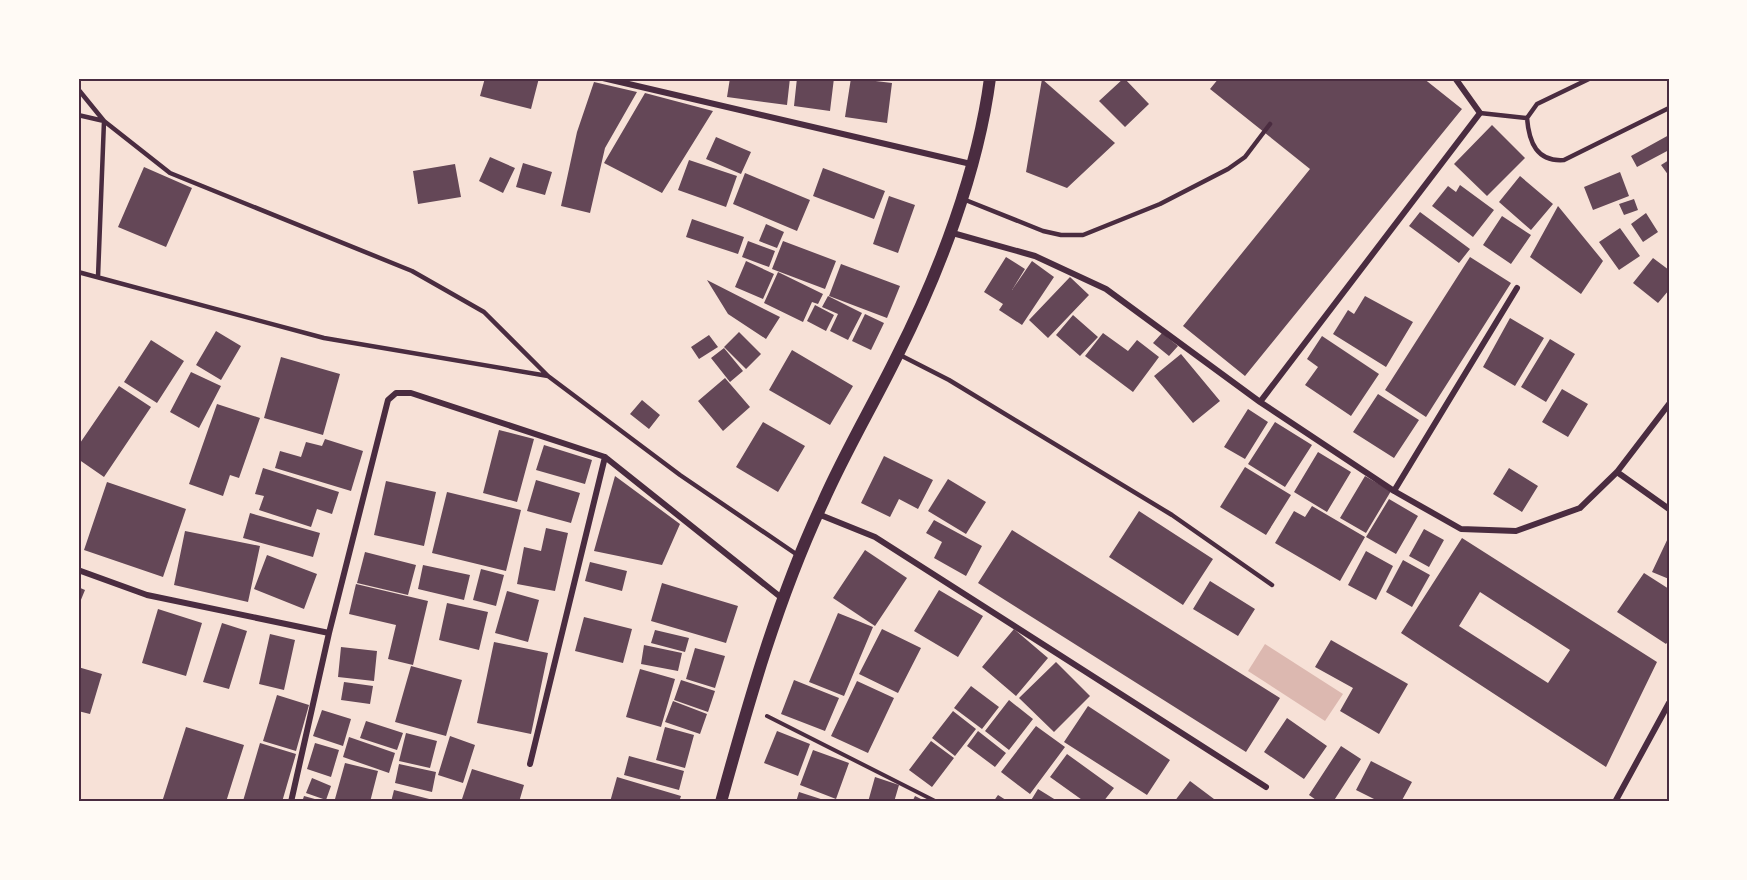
<svg xmlns="http://www.w3.org/2000/svg" width="1747" height="880" font-family="Manrope,sans-serif">
  <style>
    .water { fill: #dcb8b0 }
    .building { fill: #644757; fill-rule: evenodd }
    .lines { fill: none; stroke-linecap: round; stroke-linejoin: round }
    .path { stroke: #4a2c40; stroke-width: 4 }
    .service { stroke: #4a2c40; stroke-width: 4.5 }
    .minor { stroke: #4a2c40; stroke-width: 6 }
    .secondary { stroke: #4a2c40; stroke-width: 12 }
    .neatline { fill: none; stroke: #4a2c40; stroke-width: 2 }
  </style>
  <rect width="100%" height="100%" fill="#f7e1d7"/>
  <path class="water" d="M1265,644L1343,694L1325,721L1248,671Z"/>
  <path class="building" d="M485,78H539L531,109L480,96Z
    M730,78H790L787,105L727,97Z
    M797,78H834L830,111L794,106Z
    M851,78L892,83L887,123L845,117Z
    M1124,78L1149,104L1125,127L1099,101Z
    M1219,78H1423L1462,109L1245,376L1183,326L1310,169L1210,89Z
    M1042,79L1115,143L1067,188L1026,172Z
    M594,82L637,92L605,148L590,213L561,206L577,132Z
    M645,93L713,111L662,193L604,163Z
    M1492,125L1525,158L1487,196L1454,164Z
    M1669,135V150L1637,167L1631,156Z
    M716,137L751,152L741,174L706,159Z
    M490,157L515,168L503,193L479,181Z
    M689,160L737,176L726,207L678,190Z
    M1669,160V176L1661,165Z
    M523,163L552,172L545,195L516,187Z
    M455,164L461,197L418,204L413,171Z
    M144,167L192,188L166,247L118,227Z
    M823,168L885,191L874,219L813,196Z
    M1620,172L1629,196L1593,210L1584,187Z
    M745,173L810,200L797,231L733,204Z
    M1520,176L1553,204L1531,230L1499,202Z
    M1460,185L1494,210L1473,237L1432,206L1448,186L1456,192Z
    M889,196L915,205L898,253L873,244Z
    M1634,199L1638,210L1624,215L1619,204Z
    M1558,206L1603,261L1581,294L1530,257Z
    M1420,212L1470,249L1459,263L1409,226Z
    M1646,213L1658,232L1643,242L1631,224Z
    M1502,216L1531,235L1511,264L1483,245Z
    M692,219L744,237L738,254L686,237Z
    M766,224L784,232L777,248L759,241Z
    M1620,228L1640,256L1619,270L1599,242Z
    M748,241L775,251L769,267L742,257Z
    M783,241L836,261L825,289L772,269Z
    M1006,257L1025,269L1012,290L1032,261L1054,277L1022,325L999,310L1003,304L984,292Z
    M1470,257L1511,283L1426,417L1385,390Z
    M1653,258L1669,270V290L1658,303L1633,283Z
    M746,261L774,274L763,299L735,287Z
    M841,264L900,286L887,318L829,296Z
    M778,272L823,294L818,304L812,302L803,322L764,303Z
    M1070,277L1089,295L1048,338L1029,320Z
    M707,280L780,317L766,339L728,314Z
    M828,296L862,313L848,340L830,331L838,314L822,307Z
    M1365,296L1413,322L1386,367L1333,334L1348,310L1354,314Z
    M815,305L834,315L826,331L807,321Z
    M865,314L884,323L871,350L852,341Z
    M1073,315L1098,337L1080,356L1056,335Z
    M1510,318L1544,338L1515,386L1483,367Z
    M216,331L241,346L221,380L196,365Z
    M739,332L761,354L746,369L724,347Z
    M1103,333L1128,351L1137,340L1159,357L1133,392L1085,356Z
    M1162,333L1178,346L1169,356L1153,343Z
    M709,335L718,347L699,359L691,347Z
    M1322,336L1379,374L1351,416L1305,385L1318,367L1307,359Z
    M1550,339L1575,354L1546,402L1521,387Z
    M151,340L184,361L157,403L124,382Z
    M724,348L743,371L730,382L711,358Z
    M792,350L853,386L830,425L769,390Z
    M1181,354L1220,401L1193,423L1154,376Z
    M281,357L340,374L323,435L264,418Z
    M191,372L221,386L199,428L170,412Z
    M725,378L750,407L723,431L698,401Z
    M119,386L151,407L104,477L78,459V446Z
    M1562,389L1588,404L1568,437L1542,422Z
    M1378,394L1419,420L1394,458L1353,432Z
    M642,400L660,415L649,429L630,414Z
    M217,404L260,418L239,478L230,475L223,496L189,484Z
    M1248,409L1268,422L1245,459L1224,447Z
    M763,422L805,446L778,492L736,467Z
    M1275,422L1312,445L1285,487L1248,464Z
    M499,430L534,439L517,502L483,493Z
    M325,439L363,451L351,491L275,468L280,451L301,457L306,442L322,446Z
    M544,445L592,460L585,484L536,470Z
    M1318,452L1351,472L1327,512L1294,492Z
    M884,456L933,480L918,509L899,499L890,517L861,503Z
    M1245,467L1291,495L1266,535L1220,507Z
    M263,468L339,492L332,514L317,509L311,527L259,510L264,496L255,494Z
    M1509,468L1538,486L1522,512L1493,494Z
    M615,476L680,524L662,565L594,551Z
    M1365,476L1391,491L1366,533L1340,518Z
    M948,479L986,502L966,534L928,511Z
    M536,480L580,493L571,523L527,511Z
    M386,481L436,492L424,546L374,535Z
    M107,482L186,509L163,577L84,550Z
    M447,492L521,510L506,571L432,553Z
    M1389,499L1418,516L1396,554L1366,537Z
    M1312,506L1365,537L1340,581L1275,543L1294,511L1305,517Z
    M1139,511L1213,559L1183,605L1109,557Z
    M250,513L320,533L313,557L243,538Z
    M934,520L982,546L966,576L934,558L942,542L926,533Z
    M546,528L568,533L555,591L517,584L524,547L541,551Z
    M1424,529L1444,540L1429,567L1409,556Z
    M1012,530L1280,698L1246,752L978,583Z
    M185,531L260,546L248,602L174,585Z
    M1669,536V579L1652,572Z
    M1462,538L1657,662L1606,767L1401,633ZM1480,592L1570,650L1548,683L1459,626Z
    M865,550L907,578L875,626L833,598Z
    M1366,551L1393,566L1376,600L1348,585Z
    M365,552L416,565L408,595L357,583Z
    M267,555L317,574L304,609L254,589Z
    M1403,560L1430,575L1412,607L1386,592Z
    M590,562L627,571L622,591L585,581Z
    M423,565L470,575L464,600L418,589Z
    M481,569L504,575L496,606L473,600Z
    M1644,573L1669,589V640L1666,644L1617,612Z
    M1210,581L1255,609L1238,636L1193,609Z
    M662,583L738,606L726,643L651,621Z
    M356,584L428,601L413,665L388,659L396,625L349,614Z
    M78,587L85,590L78,607Z
    M939,590L983,616L958,657L914,631Z
    M507,591L539,600L528,642L495,633Z
    M447,603L488,612L479,650L439,640Z
    M158,609L202,623L186,676L142,663Z
    M838,613L873,627L844,696L809,682Z
    M584,617L632,629L623,663L575,651Z
    M222,623L247,631L229,689L203,682Z
    M882,629L921,648L898,693L859,674Z
    M1014,629L1048,658L1016,696L982,667Z
    M655,630L689,638L685,652L651,643Z
    M270,634L295,640L284,690L259,684Z
    M1331,640L1408,684L1379,734L1340,711L1353,688L1315,667Z
    M494,642L548,653L531,734L477,723Z
    M644,645L682,653L678,671L641,664Z
    M341,647L377,651L374,681L338,677Z
    M695,648L725,656L715,688L686,679Z
    M1056,662L1090,696L1054,732L1019,698Z
    M411,666L462,680L446,736L395,722Z
    M78,667L102,674L90,714L78,711Z
    M640,669L675,679L661,727L626,717Z
    M681,680L715,691L708,712L674,700Z
    M794,680L839,698L825,731L781,714Z
    M857,681L894,698L868,753L831,736Z
    M344,682L373,686L370,704L341,700Z
    M971,686L999,707L982,729L954,708Z
    M277,695L309,705L296,751L263,741Z
    M1009,700L1033,719L1009,750L985,731Z
    M673,701L707,714L700,734L665,722Z
    M1088,706L1170,760L1147,795L1064,742Z
    M322,710L351,719L343,746L313,736Z
    M953,711L976,729L955,756L932,738Z
    M1287,718L1327,746L1304,779L1264,752Z
    M366,721L403,733L397,750L360,738Z
    M1036,726L1065,747L1030,794L1001,772Z
    M186,727L244,745L226,802H162Z
    M665,727L694,735L685,768L656,760Z
    M777,731L810,744L798,776L764,763Z
    M978,731L1006,753L995,767L967,746Z
    M406,733L437,741L430,768L399,761Z
    M450,736L475,745L463,783L438,775Z
    M349,737L395,753L389,773L343,757Z
    M931,741L954,758L932,787L909,770Z
    M260,743L296,754L282,802L243,801Z
    M315,743L339,750L331,777L307,769Z
    M1341,746L1361,759L1333,802H1319L1309,795Z
    M813,750L849,763L836,799L800,785Z
    M1067,754L1114,788L1103,802H1085L1050,777Z
    M629,756L684,771L679,790L624,775Z
    M1371,761L1412,782L1401,802H1380L1356,790Z
    M345,763L378,771L370,802H346L335,799Z
    M399,764L436,772L432,792L395,783Z
    M472,769L524,785L519,802H461Z
    M617,777L681,796L679,802H610Z
    M875,777L899,785L894,802H868Z
    M312,778L331,786L326,800L306,793Z
    M1190,781L1218,802H1174Z
    M1038,789L1059,802H1030Z
    M394,790L437,801V802H391Z
    M799,792L830,802H796Z
    M998,795L1009,802H993Z
    M304,796L322,801V802H302Z
    M915,796L927,802H912Z"/>
  <g class="lines">
    <path class="path" d="M767,716L937,802"/>
    <path class="service" d="M1591,78L1537,104L1527,118C1529,143 1537,162 1564,160L1669,108
      M78,89L104,121L170,173L412,271L484,312L548,376L680,475L799,556
      M1480,113L1527,118
      M78,115L104,121
      M963,199L1043,231L1061,235H1083L1160,204L1228,169L1245,157L1270,124
      M78,272L324,338L548,376
      M98,277L104,121
      M900,355L949,380L1172,515L1272,585"/>
    <path class="minor" d="M603,78L971,164
      M949,232L1035,256L1106,289L1260,402L1394,491L1461,529L1516,531L1580,508L1617,472L1669,404
      M1260,402L1480,113L1455,78
      M1617,472L1669,509
      M1394,491L1517,288
      M818,514L875,537L1266,787
      M78,570L147,595L329,633
      M530,764L605,457
      M291,802L329,633L388,400L396,393H411L605,457L783,599
      M1615,802L1669,703"/>
    <path class="secondary" d="M721,802C749,700 778,598 823,502C845,452 873,405 897,356C939,273 978,171 990,78"/>
  </g>
  <rect width="1747" height="880" fill="none" stroke="#fffaf5" stroke-width="159"/>
  <rect x="80" y="80" width="1588" height="720" class="neatline"/>
</svg>
